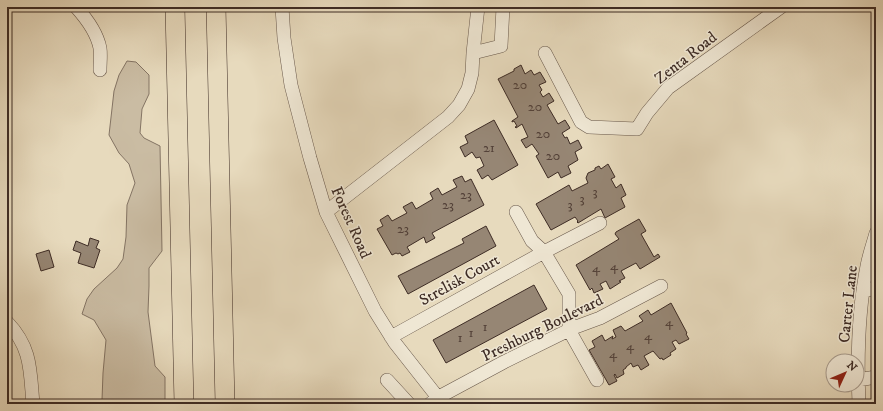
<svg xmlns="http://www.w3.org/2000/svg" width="883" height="411" font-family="'IM FELL DW Pica',serif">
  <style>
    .green { fill: #cabca3; stroke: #847464 }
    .building { fill: #968674; stroke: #3e2c25 }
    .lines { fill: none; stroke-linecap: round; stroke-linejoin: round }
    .minor-casing { stroke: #68584b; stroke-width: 14 }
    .highway-casing { stroke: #3e2c25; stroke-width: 20 }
    .minor { stroke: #efe7d4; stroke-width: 13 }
    .highway { stroke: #e7dabd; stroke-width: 19 }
    .labels { text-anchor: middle; stroke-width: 3; stroke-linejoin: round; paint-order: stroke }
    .number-label { font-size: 14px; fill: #544239 }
    .street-label { font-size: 16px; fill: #3e2c25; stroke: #efe7d4 }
  </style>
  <rect width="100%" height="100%" fill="#e7dabd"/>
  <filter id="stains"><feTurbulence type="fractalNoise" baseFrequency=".005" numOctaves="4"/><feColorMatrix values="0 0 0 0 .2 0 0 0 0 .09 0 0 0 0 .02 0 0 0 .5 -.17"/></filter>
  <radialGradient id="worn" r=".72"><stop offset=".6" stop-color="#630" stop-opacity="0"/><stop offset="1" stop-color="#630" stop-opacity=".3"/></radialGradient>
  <path class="green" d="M127,61L136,62L149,75V94L142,109L140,133L144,138L160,146L162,251L149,268V286L148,312L155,366L165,377V404H102V400L103,373L106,340L94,320L82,314L87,299L94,289L117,268L123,259L126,237L127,205L135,183L129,164L119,153L109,135L114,91L119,75Z"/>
  <path class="building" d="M521,65L525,74L531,70L534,75L540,72L546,82L539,85L542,90L540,92L543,97L549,93L554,101L547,105L558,124L565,120L570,128L562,133L565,138L567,137L570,144L578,140L582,148L575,152L578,160L568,166L571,173L561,178L558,172L548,178L536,156L539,154L532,144L526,148L521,140L528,137L522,124L516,128L515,127L517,126L514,121L512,122V121L518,117L498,79L514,71V69Z
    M494,120L518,165L492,180L488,175L482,179L477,170L484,166L480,157L476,158L472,152L465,157L460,147L468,143L465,136Z
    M608,164L615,177L611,179L616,188L621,184L626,195L621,198L625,207L605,218L601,209L578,223L577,222L578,221L575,217L551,230L536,204L569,185L572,191L588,183L586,178L588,173L595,170V168L599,166L601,169Z
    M462,176L465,182L471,179L484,205L432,233L435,238L426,243L424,237L407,247L410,252L402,256L400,253L398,254L396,253L392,255L377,229L383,226L380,220L388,215L392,221L407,213L403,207L412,202L416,209L433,199L430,193L438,188L442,195L457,187L453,180Z
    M639,219L646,231L641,234L654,257L658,254L660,257L640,269L636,263L621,271L625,278L619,281L621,282L610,289L606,281L600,284L603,289L594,293L592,288L590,290L576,265L619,239L615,234L616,232Z
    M486,226L496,246L408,294L398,276L464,243L462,239Z
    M90,238L99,241L96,248L100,250L94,268L78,263L81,253L73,250L76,241L88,246Z
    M49,250L54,267L41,271L36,254Z
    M534,285L547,309L446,363L433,340Z
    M671,303L687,333L686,334L689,339L679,344L676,340L672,342L676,349L670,353L671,355L663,360L662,358L660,359L653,351L644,356L649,365L641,370L638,365L633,367L631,363L626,367V368L623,370L624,374L617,378L615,374L614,375L617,381L609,385L589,350L595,347L592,341L602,335L605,341L613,336L612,339L616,337L613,330L621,326L625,331L643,321L639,316L648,310L651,315Z
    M7,361H10L11,371H7Z
    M7,376L9,404H7Z"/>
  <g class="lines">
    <g class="minor-casing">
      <path id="minor" d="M76,7C86,18 97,33 100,48C101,55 100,62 100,70
        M282,7L284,38L291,85L310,158L326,212L375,311L395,343L443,404
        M473,53L501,46L503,7
        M545,53L581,122L589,127L637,129L647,113L668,88L781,7
        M326,212L448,117L459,105L468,89L472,73L473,53L478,7
        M516,212L532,241L544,252L569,294V330L597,380
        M863,290L876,289
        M7,322C32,348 30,371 33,404
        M391,337L544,252L600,223
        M387,380L409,404
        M858,380L876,377
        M430,404L437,398L504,362L573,328L600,318L661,286
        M859,404C857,358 858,311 867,266C869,255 873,244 876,233"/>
    </g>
    <g class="highway-casing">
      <path id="highway" d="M175,7L184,404
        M216,7L225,404"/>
    </g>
    <use href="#minor" class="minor"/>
    <use href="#highway" class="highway"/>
  </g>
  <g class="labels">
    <g class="number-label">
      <text x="520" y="89">20</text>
      <text x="535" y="111">20</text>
      <text x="543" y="138">20</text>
      <text x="489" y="152">21</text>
      <text x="553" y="160">20</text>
      <text x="595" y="196">3</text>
      <text x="466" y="199">23</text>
      <text x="582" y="203">3</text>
      <text x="448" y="209">23</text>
      <text x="570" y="209">3</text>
      <text x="403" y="233">23</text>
      <text x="614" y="270">4</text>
      <text x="596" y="272">4</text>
      <text x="669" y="326">4</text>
      <text x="485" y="331">1</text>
      <text x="471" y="337">1</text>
      <text x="648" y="340">4</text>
      <text x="460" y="342">1</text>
      <text x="630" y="350">4</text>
      <text x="613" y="358">4</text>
    </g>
    <g class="street-label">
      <text transform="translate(685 57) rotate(-38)" y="6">Zenta Road</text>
      <text transform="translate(352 222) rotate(66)" y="6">Forest Road</text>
      <text transform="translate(459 279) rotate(-29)" y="6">Strelisk Court</text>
      <text transform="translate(847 304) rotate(-84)" y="6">Carter Lane</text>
      <text transform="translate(542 327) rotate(-26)" y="6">Preshburg Boulevard</text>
    </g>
  </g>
  <rect width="883" height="411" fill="none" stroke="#e7dabd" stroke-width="24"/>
  <rect x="8" y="8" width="867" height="395" fill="none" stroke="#3e2c25" stroke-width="2"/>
  <rect x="12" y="12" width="859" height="387" fill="none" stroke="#3e2c25"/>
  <g transform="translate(845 373) rotate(46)"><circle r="19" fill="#efe7d4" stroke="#a89c8e"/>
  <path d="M0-3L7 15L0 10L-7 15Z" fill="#8f2418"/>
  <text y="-6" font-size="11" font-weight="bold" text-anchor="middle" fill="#3e2c25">N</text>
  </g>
  <rect width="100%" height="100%" filter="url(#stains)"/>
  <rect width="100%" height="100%" fill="url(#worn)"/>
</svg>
